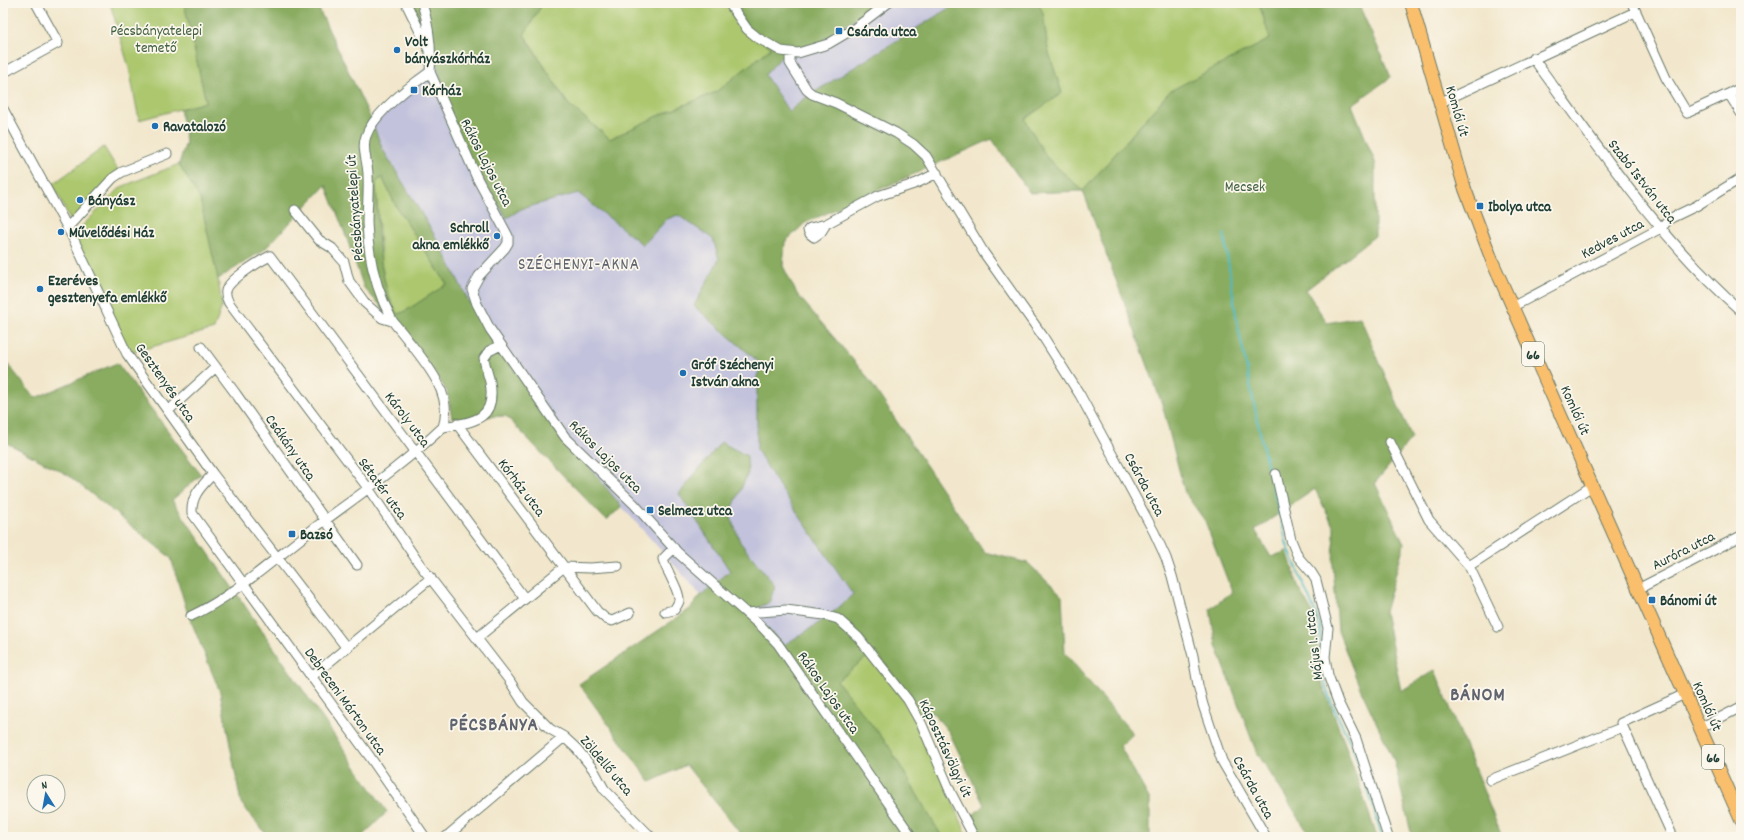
<svg xmlns="http://www.w3.org/2000/svg" width="1744" height="840" font-family="Dekko,sans-serif">
  <style>
    .industrial { fill: #c2c2dc }
    .green { fill: #acc76e; stroke: #668251 }
    .forest { fill: #89ac61; stroke: #54744a; fill-rule: evenodd }
    .lines { fill: none; stroke-linecap: round; stroke-linejoin: round }
    .stream { stroke: #4cbac3; stroke-width: 2 }
    .minor-casing { stroke: #697869; stroke-width: 11 }
    .major-casing { stroke: #697869; stroke-width: 14 }
    .minor { stroke: #fff; stroke-width: 9 }
    .major { stroke: #f9bf6d; stroke-width: 12 }
    .poi-dot { fill: #1f6fb2; stroke: #fbf7ec; stroke-width: 1.5 }
    .labels { text-anchor: middle; stroke-width: 3.5; stroke-linejoin: round; paint-order: stroke }
    .shield { fill: #fbf7ec; stroke: #61756b; stroke-width: 1 }
    .shield-label { font-size: 14px; font-weight: bold; fill: #1f3d34 }
    .park-label { font-size: 15px; fill: #426042; stroke: #fbf7ec }
    .poi-label { font-size: 15px; font-weight: bold; fill: #1f3d34; stroke: #fbf7ec; text-anchor: start }
    .street-label { font-size: 15px; fill: #1f3d34; stroke: #fbf7ec }
    .quarter-label { font-size: 17px; letter-spacing: 1px; fill: #60646f; stroke: #fbf7ec }
    .district-label { font-size: 19px; font-weight: bold; letter-spacing: 1px; fill: #60646f; stroke: #fbf7ec }
  </style>
  <rect width="100%" height="100%" fill="#fbf7ec"/>
  <filter id="ink" filterUnits="userSpaceOnUse"><feTurbulence type="fractalNoise" baseFrequency=".025" numOctaves="2"/><feDisplacementMap in="SourceGraphic" scale="8" xChannelSelector="R" yChannelSelector="G"/><feConvolveMatrix kernelMatrix="1 2 1 2 8 2 1 2 1" color-interpolation-filters="sRGB"/></filter>
  <filter id="wash" filterUnits="userSpaceOnUse"><feTurbulence type="fractalNoise" baseFrequency=".012" numOctaves="4" result="noise"/><feDisplacementMap in="SourceGraphic" scale="16" xChannelSelector="R" yChannelSelector="G"/><feGaussianBlur stdDeviation="0.9" result="paint"/><feColorMatrix in="noise" values="0 0 0 0 0 0 0 0 0 0 0 0 0 0 0 0 0 1.4 0 .05"/><feComposite in="paint" operator="in"/></filter>
  <g filter="url(#wash)">
    <rect width="100%" height="100%" fill="#f2e7cc"/>
    <path class="industrial" d="M878,3H957L802,100L788,112L765,75L781,57L819,43Z
      M435,58L460,143L521,209L578,193L667,219L678,215L713,239L720,259L694,306L762,365L757,376V450L779,486L853,594L841,606L810,629L784,645L749,611L775,586L740,542L729,514L748,473L679,494L730,570L701,595L622,507L535,401L469,302L441,246L382,148L371,119Z"/>
    <path class="green" d="M110,3H184L206,102L139,120L129,68Z
      M543,3H733L771,48L716,92L660,115L610,139L568,104L524,34Z
      M1038,3H1259L1270,39L1170,91L1083,191L1047,158L1024,118L1062,93L1048,50L1043,13Z
      M104,147L121,175L73,226L53,184Z
      M179,164L200,199L218,279L222,306L214,329L127,354L72,236L121,187Z
      M382,177L397,208L447,284L404,312L397,314L387,293L381,261L376,183Z
      M875,650L923,713L918,723L968,837H942L888,745L836,681Z"/>
    <path class="forest" d="M184,3H316L371,119L382,148L441,246L469,302L535,401L622,507L606,520L506,416L452,418L447,391L408,335L364,288L346,236L326,185L265,249L218,279L200,199L179,164L186,142L180,109L206,102ZM382,177L397,208L447,284L404,312L397,314C376,276 378,226 376,183Z
      M411,3H543L524,35L568,104L610,139L660,115L716,92L771,48L747,26L733,3H878L819,43L781,57L765,75L789,112L802,100L957,3H1038L1043,13L1048,50L1062,93L1025,119L1047,158L1083,191L1170,91L1270,39L1259,3H1358L1391,77L1352,105L1375,162V236L1306,290L1327,323L1360,317L1412,438L1375,483L1404,544L1385,612L1401,691L1435,670L1502,837H1412L1394,760L1360,688L1338,631L1333,565L1334,528L1315,489L1255,530L1271,557L1287,551L1299,589L1316,619L1319,676L1347,749L1377,837H1311L1256,751L1216,645L1210,609L1232,592L1205,521L1185,493L1162,404L1083,191L1030,193L992,139L805,223L785,242L783,266L797,294L865,374L984,552L1028,563L1062,596L1065,653L1133,734L1120,746L1150,800V837H980L972,816L984,805L949,732L933,713H923L875,651L837,681L888,745L942,837H743L686,765L650,782L579,684L690,609L701,595L730,571L679,494L721,442L747,456L748,473L730,514L740,542L775,586L769,603L749,611L784,645C809,630 833,615 853,594L779,486L757,450V376L762,365L694,306L719,259L713,239L678,215L667,219L643,245L578,193L521,209L507,218L460,143L435,58Z
      M3,358L35,398L117,363L201,475L172,500L387,812L361,837H268L241,803L220,692L187,611L171,558L68,475L3,441Z"/>
    <g class="lines">
      <path class="stream" d="M1224,234L1237,322L1264,452L1287,545L1320,624L1321,654
        M1322,668C1325,698 1344,725 1354,752C1365,779 1374,808 1382,837"/>
    </g>
  </g>
  <g filter="url(#ink)">
    <g class="lines">
      <g class="minor-casing">
        <path id="minor" d="M406,3L430,52
          M422,3C429,26 432,48 430,72L477,178L508,236V243L505,248L479,276L472,289L477,304L490,329L565,437L634,504L678,553L762,627L778,644L912,837
          M729,3L747,29L758,38L781,51L798,53L828,44L855,28L888,3
          M1632,3L1666,78L1687,113L1741,88
          M790,53V63L807,90L812,94L836,103L896,133L913,144L926,156L984,253L1042,335L1080,395L1154,532L1166,558L1172,576L1193,656L1198,685L1203,705L1222,761L1266,837
          M1533,58C1597,145 1659,239 1741,311
          M3,73L58,43L36,3
          M1729,94L1741,113
          M1439,103L1635,12
          M3,109L72,236L127,354L213,474L346,647
          M295,210L319,240L332,248L344,262L349,281L365,303L382,318L392,321
          M826,224L821,232L814,237L810,234L808,230L810,228L826,224L878,196L917,183L937,173
          M67,228L113,178L122,172L167,154
          M1512,307L1661,228L1669,219L1696,206L1741,178
          M201,347L236,394L357,565
          M168,411L216,367
          M457,424L597,611L606,619L612,621L630,613
          M443,427C472,422 497,421 490,382C488,374 485,366 484,358L489,351L501,345
          M1390,442L1429,520L1469,566L1592,486
          M213,474C202,486 191,495 192,513L370,757L425,837
          M1276,474L1291,540L1298,557L1311,572L1316,580L1328,628L1325,657L1328,675L1338,702L1356,739L1388,837
          M1469,566L1498,627
          M1638,589L1741,536
          M525,599L270,256C260,261 228,280 226,291C225,296 227,299 229,303L368,488L418,562L509,680L523,702L550,729L564,737
          M665,612L674,610C676,607 678,604 679,601C680,591 666,570 663,559L674,548
          M746,613L786,610L824,615L838,619L858,637L908,700L922,725L951,793L974,837
          M191,616C234,596 274,559 312,530C356,497 403,465 443,427C454,395 426,363 407,339C402,332 396,326 392,320C376,290 368,256 367,223C367,207 369,191 368,175C368,162 361,148 366,136C374,113 410,86 430,72
          M477,638L564,567L590,568L618,566
          M311,677L431,578
          M1623,727L1673,837
          M1700,728L1741,707
          M1490,780L1623,727L1621,723L1685,694
          M446,837L564,737L577,749L593,769L604,789L651,837"/>
      </g>
      <g class="major-casing">
        <path id="major" d="M1411,3L1465,189L1493,263L1741,820"/>
      </g>
      <use href="#minor" class="minor"/>
      <use href="#major" class="major"/>
    </g>
  </g>
  <g class="poi-dot">
    <rect x="835" y="27" width="8" height="8" rx="2"/>
    <circle cx="397" cy="50" r="4"/>
    <rect x="410" y="86" width="8" height="8" rx="2"/>
    <circle cx="155" cy="126" r="4"/>
    <circle cx="80" cy="200" r="4"/>
    <rect x="1476" y="202" width="8" height="8" rx="2"/>
    <circle cx="61" cy="232" r="4"/>
    <circle cx="497" cy="236" r="4"/>
    <circle cx="40" cy="289" r="4"/>
    <circle cx="683" cy="373" r="4"/>
    <rect x="646" y="506" width="8" height="8" rx="2"/>
    <rect x="288" y="530" width="8" height="8" rx="2"/>
    <rect x="1648" y="596" width="8" height="8" rx="2"/>
  </g>
  <g class="labels">
    <g class="shield">
      <rect x="1522" y="342" width="22" height="24" rx="3"/>
      <rect x="1702" y="745" width="22" height="24" rx="3"/>
    </g>
    <g class="shield-label">
      <text x="1533" y="359">66</text>
      <text x="1713" y="762">66</text>
    </g>
    <g class="park-label">
      <text x="156" y="35">Pécsbányatelepi<tspan x="156" dy="17">temető</tspan></text>
      <text x="1245" y="191">Mecsek</text>
    </g>
    <g class="poi-label">
      <text x="847" y="36">Csárda utca</text>
      <text x="405" y="46">Volt<tspan x="405" dy="17">bányászkórház</tspan></text>
      <text x="422" y="95">Kórház</text>
      <text x="163" y="131">Ravatalozó</text>
      <text x="88" y="205">Bányász</text>
      <text x="1488" y="211">Ibolya utca</text>
      <text x="489" y="232" text-anchor="end">Schroll<tspan x="489" dy="17">akna emlékkő</tspan></text>
      <text x="69" y="237">Művelődési Ház</text>
      <text x="48" y="285">Ezeréves<tspan x="48" dy="17">gesztenyefa emlékkő</tspan></text>
      <text x="691" y="369">Gróf Széchenyi<tspan x="691" dy="17">István akna</tspan></text>
      <text x="658" y="515">Selmecz utca</text>
      <text x="300" y="539">Bazsó</text>
      <text x="1660" y="605">Bánomi út</text>
    </g>
    <g class="street-label">
      <text transform="translate(1458 111) rotate(74)" y="5">Komlói út</text>
      <text transform="translate(487 162) rotate(63)" y="5">Rákos Lajos utca</text>
      <text transform="translate(1643 181) rotate(52)" y="5">Szabó István utca</text>
      <text transform="translate(354 208) rotate(-94)" y="5">Pécsbányatelepi út</text>
      <text transform="translate(1612 238) rotate(-28)" y="5">Kedves utca</text>
      <text transform="translate(166 382) rotate(55)" y="5">Gesztenyés utca</text>
      <text transform="translate(1576 410) rotate(66)" y="5">Komlói út</text>
      <text transform="translate(408 419) rotate(53)" y="5">Károly utca</text>
      <text transform="translate(291 447) rotate(55)" y="5">Csákány utca</text>
      <text transform="translate(606 456) rotate(45)" y="5">Rákos Lajos utca</text>
      <text transform="translate(1145 484) rotate(62)" y="5">Csárda utca</text>
      <text transform="translate(522 487) rotate(53)" y="5">Kórház utca</text>
      <text transform="translate(383 488) rotate(54)" y="5">Sétatér utca</text>
      <text transform="translate(1683 550) rotate(-27)" y="5">Auróra utca</text>
      <text transform="translate(1313 645) rotate(-97)" y="5">Május 1. utca</text>
      <text transform="translate(829 692) rotate(55)" y="5">Rákos Lajos utca</text>
      <text transform="translate(346 701) rotate(54)" y="5">Debreceni Márton utca</text>
      <text transform="translate(1708 706) rotate(66)" y="5">Komlói út</text>
      <text transform="translate(946 748) rotate(65)" y="5">Káposztásvölgyi út</text>
      <text transform="translate(607 765) rotate(50)" y="5">Zöldellő utca</text>
      <text transform="translate(1254 787) rotate(61)" y="5">Csárda utca</text>
    </g>
    <g class="quarter-label">
      <text x="579" y="269">SZÉCHENYI-AKNA</text>
    </g>
    <g class="district-label">
      <text x="1478" y="700">BÁNOM</text>
      <text x="494" y="730">PÉCSBÁNYA</text>
    </g>
  </g>
  <rect width="1744" height="840" fill="none" stroke="#fbf7ec" stroke-width="16"/>
  <g transform="translate(46 794) rotate(349)"><circle r="19" fill="#fbf7ec" stroke="#a3ada2"/>
  <path d="M0-3L7 15L0 10L-7 15Z" fill="#1f6fb2"/>
  <text y="-6" font-size="11" font-weight="bold" text-anchor="middle" fill="#1f3d34">N</text>
  </g>
</svg>
